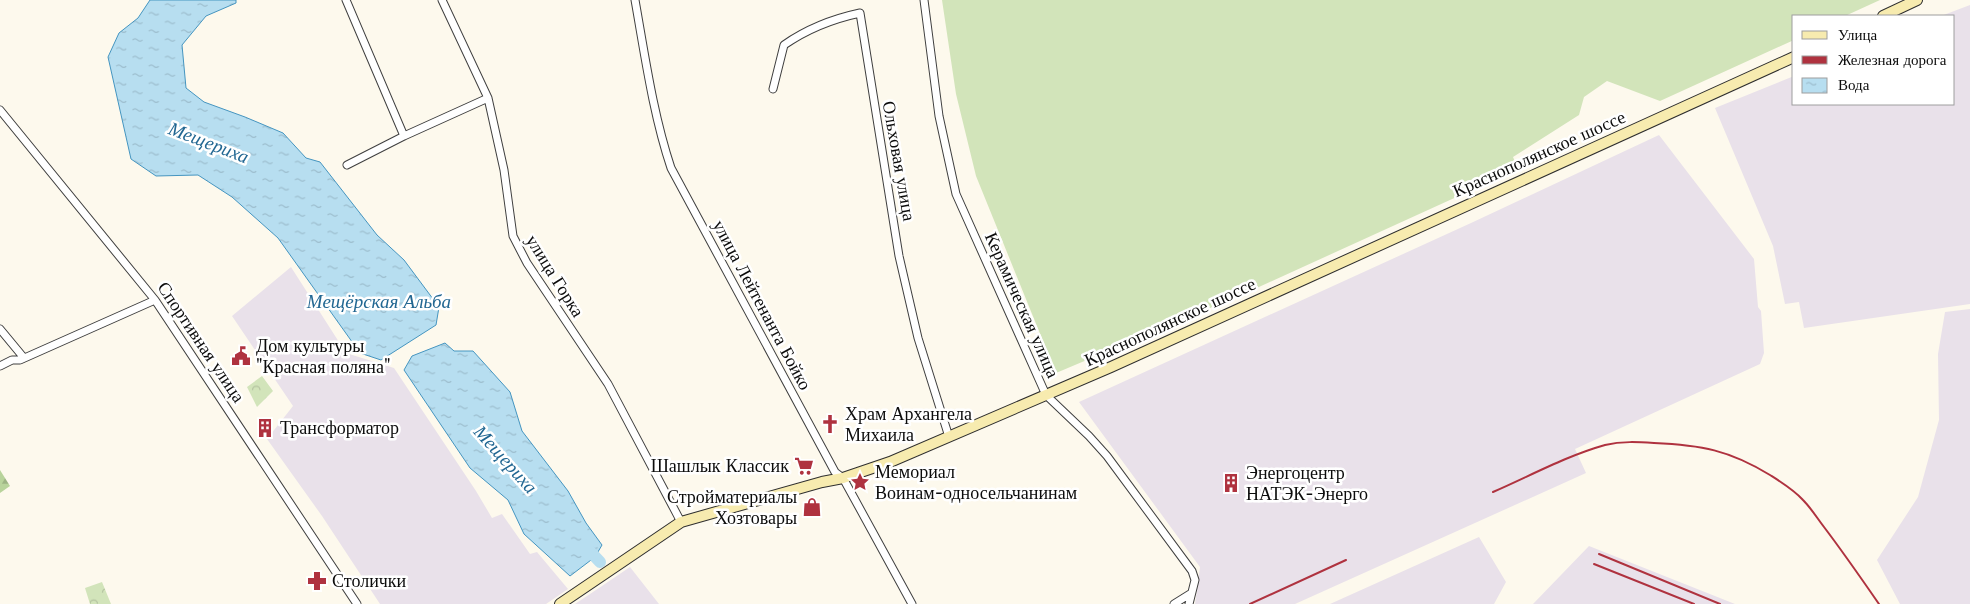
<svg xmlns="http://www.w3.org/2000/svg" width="1970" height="604" font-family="'Libre Baskerville',serif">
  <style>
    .industrial { fill: #e9e1ea }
    .grass { fill: #d2e4ba }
    .forest { fill: url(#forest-firs) }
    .park { fill: url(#park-crowns) }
    .water { fill: url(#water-ripples); stroke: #4595c0 }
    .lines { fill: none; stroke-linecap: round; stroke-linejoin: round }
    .river { stroke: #b7def0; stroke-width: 12 }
    .street-casing { stroke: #3f3f3f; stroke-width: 9 }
    .secondary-casing { stroke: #2e2e2e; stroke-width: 12 }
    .street { stroke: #fff; stroke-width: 7 }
    .secondary { stroke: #f7ebaf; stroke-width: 10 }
    .rail { stroke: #af323f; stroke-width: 2 }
    .labels { text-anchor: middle; stroke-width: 5; stroke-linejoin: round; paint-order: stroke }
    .street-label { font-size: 18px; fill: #0c0c0c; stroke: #fff }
    .poi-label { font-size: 18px; fill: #0c0c0c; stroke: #fff; text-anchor: start }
    .water-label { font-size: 19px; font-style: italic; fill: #226792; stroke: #fff }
  </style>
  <defs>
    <pattern id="forest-firs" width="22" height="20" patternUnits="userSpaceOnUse" patternTransform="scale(1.25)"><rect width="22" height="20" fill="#b8d39b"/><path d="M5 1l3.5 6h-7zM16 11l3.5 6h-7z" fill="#9db484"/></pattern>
    <pattern id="park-crowns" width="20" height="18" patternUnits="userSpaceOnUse" patternTransform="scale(1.25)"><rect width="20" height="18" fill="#d2e4ba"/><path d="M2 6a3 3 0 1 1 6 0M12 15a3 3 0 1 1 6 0" fill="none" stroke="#b3c29f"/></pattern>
    <pattern id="water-ripples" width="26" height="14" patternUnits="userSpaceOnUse" patternTransform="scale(1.25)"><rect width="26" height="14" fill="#b7def0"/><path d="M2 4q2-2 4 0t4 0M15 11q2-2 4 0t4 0" fill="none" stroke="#9cbdcd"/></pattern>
  </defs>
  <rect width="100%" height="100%" fill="#fdf9ed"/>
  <path class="industrial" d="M1970,5V304L1804,328L1799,302L1785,304L1773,246L1715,108L1794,76V104H1954V16H1941Z
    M1659,135L1754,259L1758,307L1761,311L1764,353L1760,364L1575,449L1586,473L1295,604H1195L1200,567L1079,402L1471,223Z
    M291,267L346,353L394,368L476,491L492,518L502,514L530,554L537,552L568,589L546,604H380L322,516L267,439L293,406L232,316Z
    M1970,309V604H1900L1877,560L1918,497L1939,420L1938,354L1945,312Z
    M1479,537L1506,582L1494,604H1330Z
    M1589,546L1735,604H1533Z
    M630,567L659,604H575L602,586Z"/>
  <path class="grass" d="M942,0H1880L1845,16H1794V40L1660,101L1607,81L1584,97L1579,115L1513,157L1518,169L1248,292L1056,373L976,176L956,94Z"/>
  <path class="forest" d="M0,470L10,486L0,493Z"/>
  <path class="park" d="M262,376L273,391L257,407L247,387Z
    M102,582L111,604H90L85,588Z"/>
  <path class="water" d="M150,0H236V3L206,16L182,45L186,88L204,102L245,117L283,133L306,158L320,162L377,235L404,260L439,307L436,325L381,360L360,353L278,238L232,197L198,175L156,176L131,159L108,57L119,33L138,18Z
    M445,343L454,351H473L510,392L522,431L568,491L586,523L602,545L595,557L570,576L524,534L508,500L470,468L404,370L412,356Z"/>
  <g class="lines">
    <path class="river" d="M584,545L600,562"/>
    <g class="street-casing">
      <path id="street" d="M346,0L404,136
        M442,0L488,98L504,170L513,236L527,263L608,384L681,522
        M635,0C645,56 653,114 671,168L835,472L843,478L854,498L912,604
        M924,0L939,116L956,194L1046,395L1089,436L1107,456L1192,571L1195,580L1189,604
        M773,89L784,45C807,29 832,19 860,13L899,256L918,338L949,437
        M0,110L155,300L357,604
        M347,165L404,136L488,98
        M0,329L24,358
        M0,366L12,360H20L155,300
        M1174,604L1190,594"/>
    </g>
    <g class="secondary-casing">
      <path id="secondary" d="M1883,16L1917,0
        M560,604L681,522L822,482L843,478L890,462L1111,367L1794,57"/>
    </g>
    <use href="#street" class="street"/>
    <use href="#secondary" class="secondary"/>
    <path class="rail" d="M1493,492C1530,476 1566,456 1605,445C1622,441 1638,442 1654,443C1701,445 1729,450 1770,475C1781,482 1794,490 1803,500C1811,508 1817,518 1824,527C1843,552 1861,578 1879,604
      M1599,554L1720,604
      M1594,564L1694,604
      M1250,604L1346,560"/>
  </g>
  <defs>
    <g id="civic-bare" transform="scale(1.5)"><path d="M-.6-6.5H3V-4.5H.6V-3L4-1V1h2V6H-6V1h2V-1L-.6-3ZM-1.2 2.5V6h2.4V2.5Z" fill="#af323f" stroke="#fff" stroke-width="2.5" paint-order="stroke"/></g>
    <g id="church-bare" transform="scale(1.5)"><path d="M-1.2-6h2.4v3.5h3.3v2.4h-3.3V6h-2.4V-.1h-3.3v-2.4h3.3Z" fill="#af323f" stroke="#fff" stroke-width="2.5" paint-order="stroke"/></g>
    <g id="building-bare" transform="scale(1.5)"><path d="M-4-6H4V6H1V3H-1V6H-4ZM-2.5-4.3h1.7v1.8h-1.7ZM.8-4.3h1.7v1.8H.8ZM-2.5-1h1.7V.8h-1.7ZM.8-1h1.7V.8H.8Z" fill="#af323f" stroke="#fff" stroke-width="2.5" paint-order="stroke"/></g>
    <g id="supermarket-bare" transform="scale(1.5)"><path d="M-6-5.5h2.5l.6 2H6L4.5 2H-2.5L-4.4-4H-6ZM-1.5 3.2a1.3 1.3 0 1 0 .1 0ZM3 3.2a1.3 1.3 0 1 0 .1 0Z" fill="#af323f" stroke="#fff" stroke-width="2.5" paint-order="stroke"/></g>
    <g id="sight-bare" transform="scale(1.5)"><path d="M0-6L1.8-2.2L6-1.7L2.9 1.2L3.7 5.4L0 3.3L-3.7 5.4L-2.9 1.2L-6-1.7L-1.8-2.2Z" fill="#af323f" stroke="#fff" stroke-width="2.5" paint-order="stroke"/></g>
    <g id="shop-bare" transform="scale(1.5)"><path d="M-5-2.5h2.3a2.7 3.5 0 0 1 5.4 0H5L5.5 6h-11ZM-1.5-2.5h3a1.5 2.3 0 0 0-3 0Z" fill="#af323f" stroke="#fff" stroke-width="2.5" paint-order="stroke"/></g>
    <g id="pharmacy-bare" transform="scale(1.5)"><path d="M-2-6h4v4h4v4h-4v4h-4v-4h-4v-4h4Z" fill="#af323f" stroke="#fff" stroke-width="2.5" paint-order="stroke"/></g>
  </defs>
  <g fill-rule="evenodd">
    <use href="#civic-bare" x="241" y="356"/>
    <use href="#church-bare" x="830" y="424"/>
    <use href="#building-bare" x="265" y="428"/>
    <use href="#supermarket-bare" x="804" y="466"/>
    <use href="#sight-bare" x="860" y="482"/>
    <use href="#building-bare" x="1231" y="483"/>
    <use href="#shop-bare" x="812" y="507"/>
    <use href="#pharmacy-bare" x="317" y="581"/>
  </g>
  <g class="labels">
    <g class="street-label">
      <text transform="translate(1539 154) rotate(-24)" y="6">Краснополянское шоссе</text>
      <text transform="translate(899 161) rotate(80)" y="6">Ольховая улица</text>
      <text transform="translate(555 276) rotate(58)" y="6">улица Горка</text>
      <text transform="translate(762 305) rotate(62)" y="6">улица Лейтенанта Бойко</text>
      <text transform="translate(1022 305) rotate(66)" y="6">Керамическая улица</text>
      <text transform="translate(1170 322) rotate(-25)" y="6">Краснополянское шоссе</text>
      <text transform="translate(201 342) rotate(56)" y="6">Спортивная улица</text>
    </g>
    <g class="poi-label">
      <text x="256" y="352">Дом культуры<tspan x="256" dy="21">"Красная поляна"</tspan></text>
      <text x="845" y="420">Храм Архангела<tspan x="845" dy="21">Михаила</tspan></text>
      <text x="280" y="434">Трансформатор</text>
      <text x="789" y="472" text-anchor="end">Шашлык Классик</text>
      <text x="875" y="478">Мемориал<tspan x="875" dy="21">Воинам-односельчанинам</tspan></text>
      <text x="1246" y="479">Энергоцентр<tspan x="1246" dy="21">НАТЭК-Энерго</tspan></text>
      <text x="797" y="503" text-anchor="end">Стройматериалы<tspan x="797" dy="21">Хозтовары</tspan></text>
      <text x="332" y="587">Столички</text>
    </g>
    <g class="water-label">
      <text transform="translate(209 142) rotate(21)" y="7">Мещериха</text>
      <text x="379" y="308">Мещёрская Альба</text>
      <text transform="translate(506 459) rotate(48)" y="7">Мещериха</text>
    </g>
  </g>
  <rect x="1792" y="15" width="162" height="90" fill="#ffffff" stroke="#9e9e9e"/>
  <rect x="1802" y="31" width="25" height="8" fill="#f7ebaf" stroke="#9e9e9e"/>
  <text x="1838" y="40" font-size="15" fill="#0c0c0c">Улица</text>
  <rect x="1802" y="56" width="25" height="8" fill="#af323f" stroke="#9e9e9e"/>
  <text x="1838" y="65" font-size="15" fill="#0c0c0c">Железная дорога</text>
  <rect x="1802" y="78" width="25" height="15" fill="url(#water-ripples)" stroke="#9e9e9e"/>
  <text x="1838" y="90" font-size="15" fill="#0c0c0c">Вода</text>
</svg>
